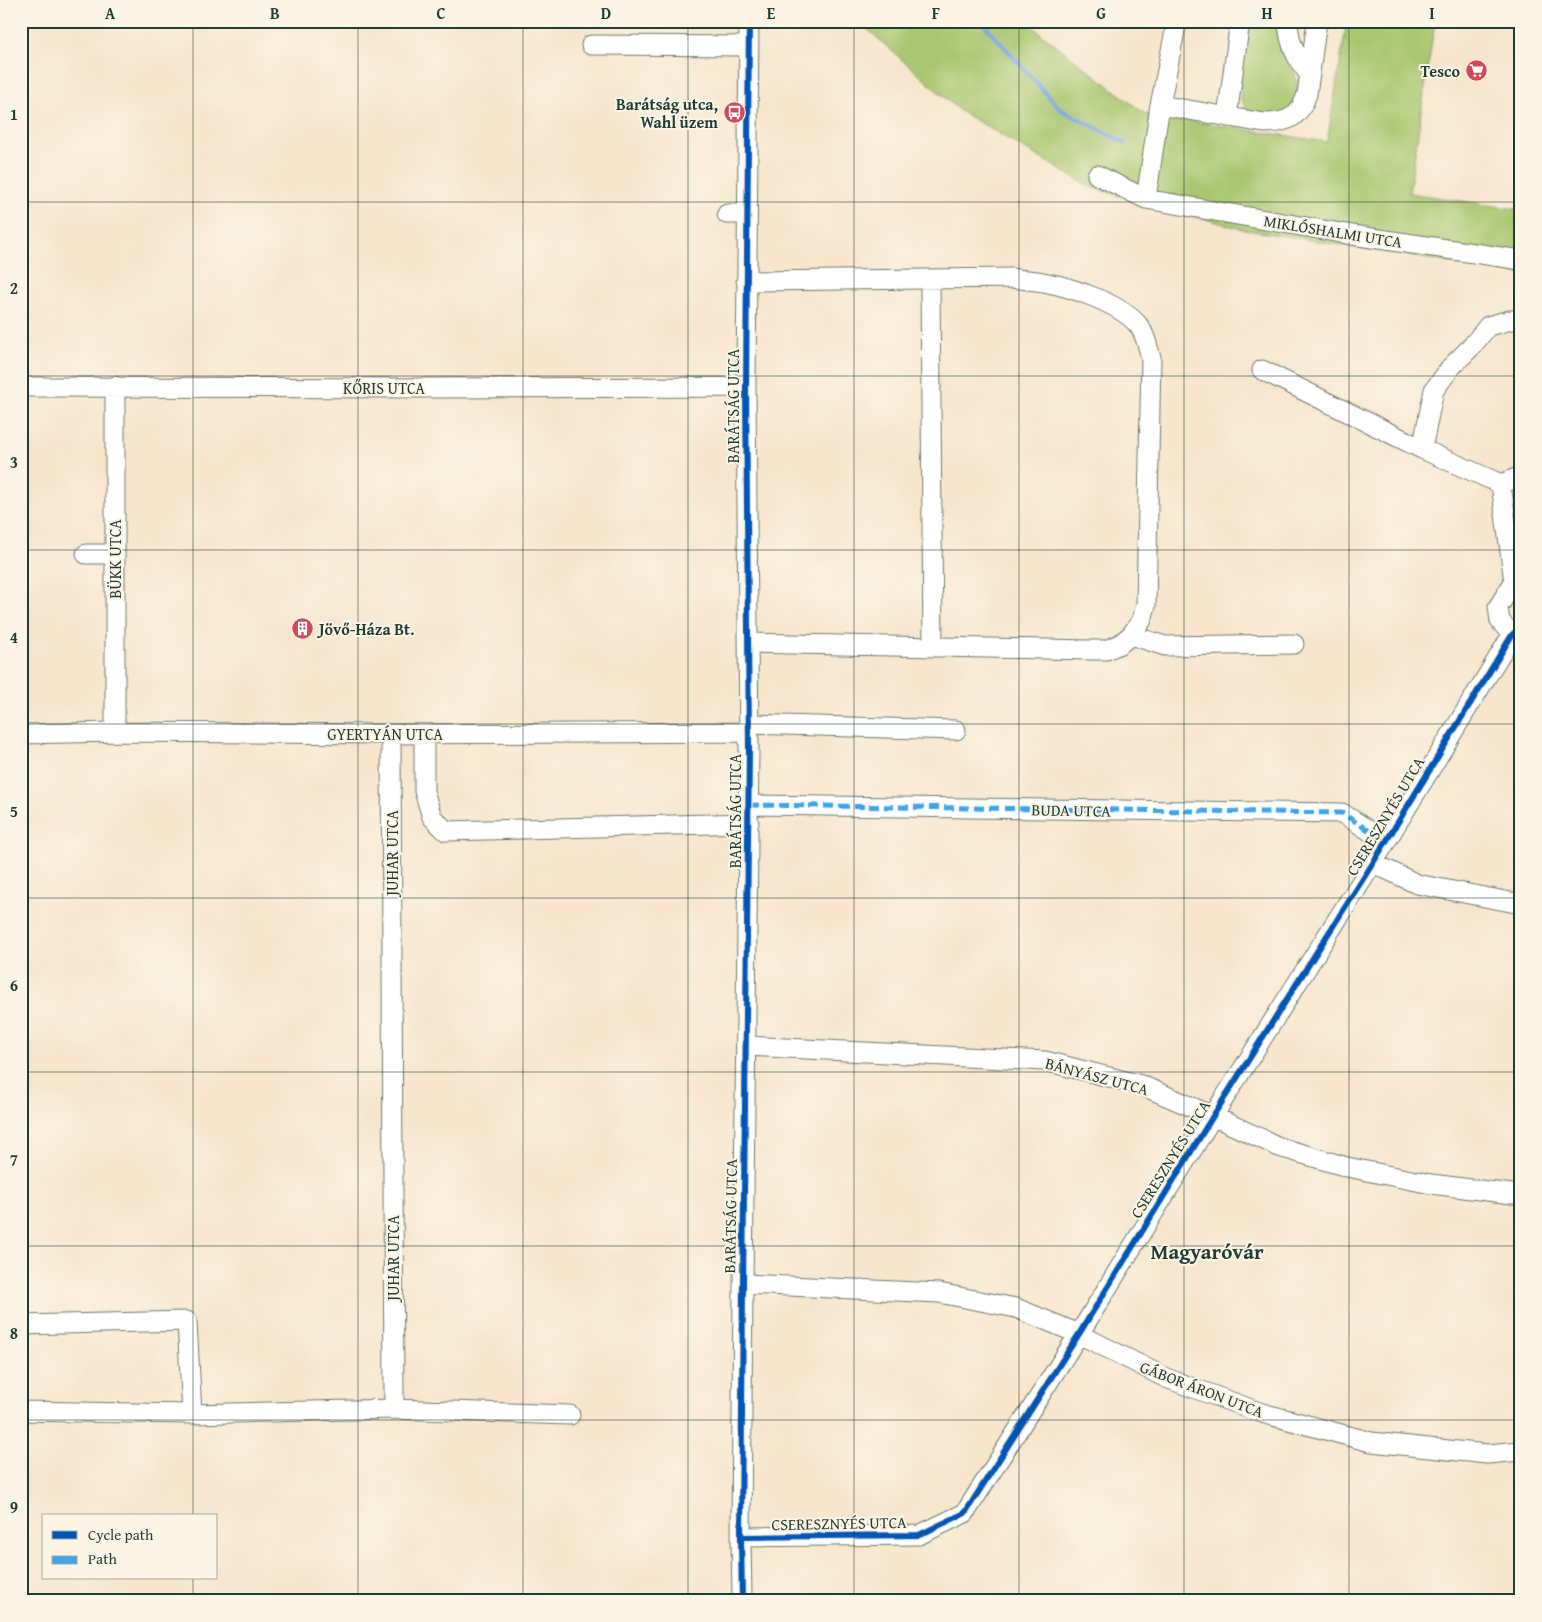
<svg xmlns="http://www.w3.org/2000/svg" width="1542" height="1622" font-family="'Gentium Book Plus',serif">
	<rect width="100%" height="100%" fill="#fcf5e5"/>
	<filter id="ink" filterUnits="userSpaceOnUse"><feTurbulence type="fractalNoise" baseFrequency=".02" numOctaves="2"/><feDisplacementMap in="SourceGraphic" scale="10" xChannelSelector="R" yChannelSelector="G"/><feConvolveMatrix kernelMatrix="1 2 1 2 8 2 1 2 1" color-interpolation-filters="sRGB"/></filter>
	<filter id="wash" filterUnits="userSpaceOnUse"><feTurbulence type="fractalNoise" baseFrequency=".0096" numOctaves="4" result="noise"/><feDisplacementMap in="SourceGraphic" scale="20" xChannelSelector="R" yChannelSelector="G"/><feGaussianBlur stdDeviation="1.12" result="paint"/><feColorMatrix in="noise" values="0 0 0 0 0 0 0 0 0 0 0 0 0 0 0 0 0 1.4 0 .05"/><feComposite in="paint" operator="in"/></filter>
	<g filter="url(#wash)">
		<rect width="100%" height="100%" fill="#f7e5cc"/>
		<!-- green -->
		<path fill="#a9c76f" stroke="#648252" d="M864 21H1025L1145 114 1327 142 1347 21H1435L1409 193 1521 210V274L1242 229 1092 188 960 111 864 26Z
			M1259 21H1273L1272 26 1279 28C1281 36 1281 44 1285 51 1292 68 1304 86 1294 104 1291 110 1284 114 1279 118L1248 111 1241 99 1240 89 1249 26H1256Z"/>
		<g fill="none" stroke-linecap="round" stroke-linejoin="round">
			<!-- stream -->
			<path stroke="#70a2db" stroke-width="4.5" d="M981 21 1060 109 1125 143"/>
		</g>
	</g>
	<g filter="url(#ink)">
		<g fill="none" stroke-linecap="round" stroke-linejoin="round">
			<defs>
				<path id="minor" d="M1288 21C1289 43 1296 59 1310 75
					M591 45 749 46
					M1160 105 1177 21
					M1227 117 1240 21
					M1097 175 1146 199 1352 235 1521 260
					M1146 199 1160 105 1264 123C1288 123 1300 117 1307 94L1317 21
					M727 214H747
					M930 279 933 647
					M746 281 1012 278C1022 280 1033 280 1043 282 1071 287 1122 304 1139 326 1146 335 1148 348 1151 358L1146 605 1142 620 1131 635 1120 644 1106 650H1089L749 643
					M1262 370 1422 449
					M21 387 423 388 746 387
					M1501 484 1521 476
					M86 554H114
					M1131 635 1165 646 1294 644
					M1512 635 1500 621 1498 607 1514 582 1501 484 1422 449 1434 390 1451 367 1472 346 1488 326 1510 320H1521
					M749 724 956 730
					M115 732V386
					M21 734 115 732 391 734 749 732
					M424 734V791L432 817 446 831 749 823
					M749 805 1342 813 1385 841
					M1373 863 1417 884 1521 904
					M747 1046 1045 1061 1141 1085 1213 1116 1279 1147 1347 1167 1431 1184 1512 1194H1521
					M743 1284 939 1293 1016 1308 1079 1334 1166 1378 1262 1413 1371 1442 1487 1454 1521 1451
					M21 1325 187 1321 192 1414
					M394 1409 570 1415
					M21 1411 192 1414 394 1409 391 734
					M741 1537 919 1535 965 1513 1079 1334 1213 1116 1373 863 1512 635 1521 627
					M742 1601 741 1537 743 1284 749 750 746 387 749 21"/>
			</defs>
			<!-- minor casing -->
			<use href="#minor" stroke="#6b7869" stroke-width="21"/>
			<!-- minor -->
			<use href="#minor" stroke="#fff" stroke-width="19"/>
			<!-- quiet -->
			<path stroke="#3da4eb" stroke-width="5" stroke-dasharray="10 5" stroke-linecap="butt" d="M749 805 1342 813 1385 841"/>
			<defs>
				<path id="cycleway" d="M741 1537 919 1535 965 1513 1079 1334 1213 1116 1373 863 1512 635 1521 627
					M742 1601 741 1537 743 1284 749 750 746 387 749 21"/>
			</defs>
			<!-- cycleway casing -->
			<use href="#cycleway" stroke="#fcf5e5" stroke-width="9"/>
			<!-- cycleway -->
			<use href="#cycleway" stroke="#0057b8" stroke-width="6"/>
		</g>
	</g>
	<!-- grid -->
	<path fill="none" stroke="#1f3d34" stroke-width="1" stroke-opacity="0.55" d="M193 21V1516M358 21V1601M523 21V1601M688 21V1601M854 21V1601M1019 21V1601M1184 21V1601M1349 21V1601M21 202H1521M21 376H1521M21 550H1521M21 724H1521M21 898H1521M21 1072H1521M21 1246H1521M21 1420H1521M193 1578V1601"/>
	<!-- icons -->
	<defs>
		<symbol id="supermarket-disc" viewBox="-11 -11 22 22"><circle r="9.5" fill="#d1495b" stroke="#fcf5e5"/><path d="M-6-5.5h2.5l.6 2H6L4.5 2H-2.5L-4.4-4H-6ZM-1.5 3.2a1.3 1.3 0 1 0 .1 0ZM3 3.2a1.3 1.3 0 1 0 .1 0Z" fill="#fff"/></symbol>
		<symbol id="bus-disc" viewBox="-11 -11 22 22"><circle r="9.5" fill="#d1495b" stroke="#fcf5e5"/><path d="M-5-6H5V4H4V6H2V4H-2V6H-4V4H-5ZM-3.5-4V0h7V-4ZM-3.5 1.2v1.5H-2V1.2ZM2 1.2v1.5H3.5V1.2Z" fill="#fff"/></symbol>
		<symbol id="building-disc" viewBox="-11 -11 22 22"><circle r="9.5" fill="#d1495b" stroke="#fcf5e5"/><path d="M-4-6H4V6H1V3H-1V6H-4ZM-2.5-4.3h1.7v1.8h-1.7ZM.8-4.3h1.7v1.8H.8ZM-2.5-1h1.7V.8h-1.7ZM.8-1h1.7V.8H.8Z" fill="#fff"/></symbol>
	</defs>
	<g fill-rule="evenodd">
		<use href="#supermarket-disc" x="1464" y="58" width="25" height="25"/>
		<use href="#bus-disc" x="722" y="100" width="25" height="25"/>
		<use href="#building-disc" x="290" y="616" width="25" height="25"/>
	</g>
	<g text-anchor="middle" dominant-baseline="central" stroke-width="4" stroke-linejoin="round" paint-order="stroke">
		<!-- poi labels -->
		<g font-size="16" font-weight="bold" fill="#1f3d34" stroke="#fcf5e5" text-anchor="end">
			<text x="1460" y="71">Tesco</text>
			<text x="718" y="104">Barátság utca,<tspan x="718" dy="18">Wahl üzem</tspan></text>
			<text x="319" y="629" text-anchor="start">Jövő-Háza Bt.</text>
		</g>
		<!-- street labels -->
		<g font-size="16" fill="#1f3d34" stroke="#fcf5e5">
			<text transform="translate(1333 231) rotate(9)">MIKLÓSHALMI UTCA</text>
			<text x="384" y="388">KŐRIS UTCA</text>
			<text transform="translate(733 406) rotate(-90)">BARÁTSÁG UTCA</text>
			<text transform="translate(115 559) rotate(-90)">BÜKK UTCA</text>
			<text x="385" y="734">GYERTYÁN UTCA</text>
			<text transform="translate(1071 810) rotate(1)">BUDA UTCA</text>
			<text transform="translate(735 811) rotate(-90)">BARÁTSÁG UTCA</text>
			<text transform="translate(1385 816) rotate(-59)">CSERESZNYÉS UTCA</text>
			<text transform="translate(392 853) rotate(-90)">JUHAR UTCA</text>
			<text transform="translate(1097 1076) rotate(15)">BÁNYÁSZ UTCA</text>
			<text transform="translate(1170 1159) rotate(-58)">CSERESZNYÉS UTCA</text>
			<text transform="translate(730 1216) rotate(-89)">BARÁTSÁG UTCA</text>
			<text transform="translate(393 1258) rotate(-90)">JUHAR UTCA</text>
			<text transform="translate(1202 1389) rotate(21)">GÁBOR ÁRON UTCA</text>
			<text transform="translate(839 1523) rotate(-1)">CSERESZNYÉS UTCA</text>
		</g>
		<!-- district labels -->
		<g font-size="21" font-weight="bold" fill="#1f3d34" stroke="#fcf5e5">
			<text x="1207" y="1251">Magyaróvár</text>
		</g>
	</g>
	<!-- margin -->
	<rect width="1542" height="1622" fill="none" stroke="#fcf5e5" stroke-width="55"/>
	<!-- legend -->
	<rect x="42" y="1514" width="175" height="65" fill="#fcf5e5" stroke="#a4ab9e"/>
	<rect x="52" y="1531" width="25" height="8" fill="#0057b8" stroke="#a4ab9e"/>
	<text x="88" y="1540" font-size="15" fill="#1f3d34">Cycle path</text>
	<rect x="52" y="1556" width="25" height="8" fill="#3da4eb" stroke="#a4ab9e"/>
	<text x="88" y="1564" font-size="15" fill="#1f3d34">Path</text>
	<rect x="28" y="28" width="1486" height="1566" fill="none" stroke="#1f3d34" stroke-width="2"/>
	<g font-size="16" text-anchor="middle" font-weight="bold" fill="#1f3d34">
		<text x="110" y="19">A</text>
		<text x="275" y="19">B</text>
		<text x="441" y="19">C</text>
		<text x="606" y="19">D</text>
		<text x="771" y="19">E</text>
		<text x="936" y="19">F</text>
		<text x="1101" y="19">G</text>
		<text x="1267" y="19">H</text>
		<text x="1432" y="19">I</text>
		<text x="14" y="120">1</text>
		<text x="14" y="294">2</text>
		<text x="14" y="468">3</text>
		<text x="14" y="643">4</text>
		<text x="14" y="817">5</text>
		<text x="14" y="991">6</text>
		<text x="14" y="1165">7</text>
		<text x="14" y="1339">8</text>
		<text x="14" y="1513">9</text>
	</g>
</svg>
